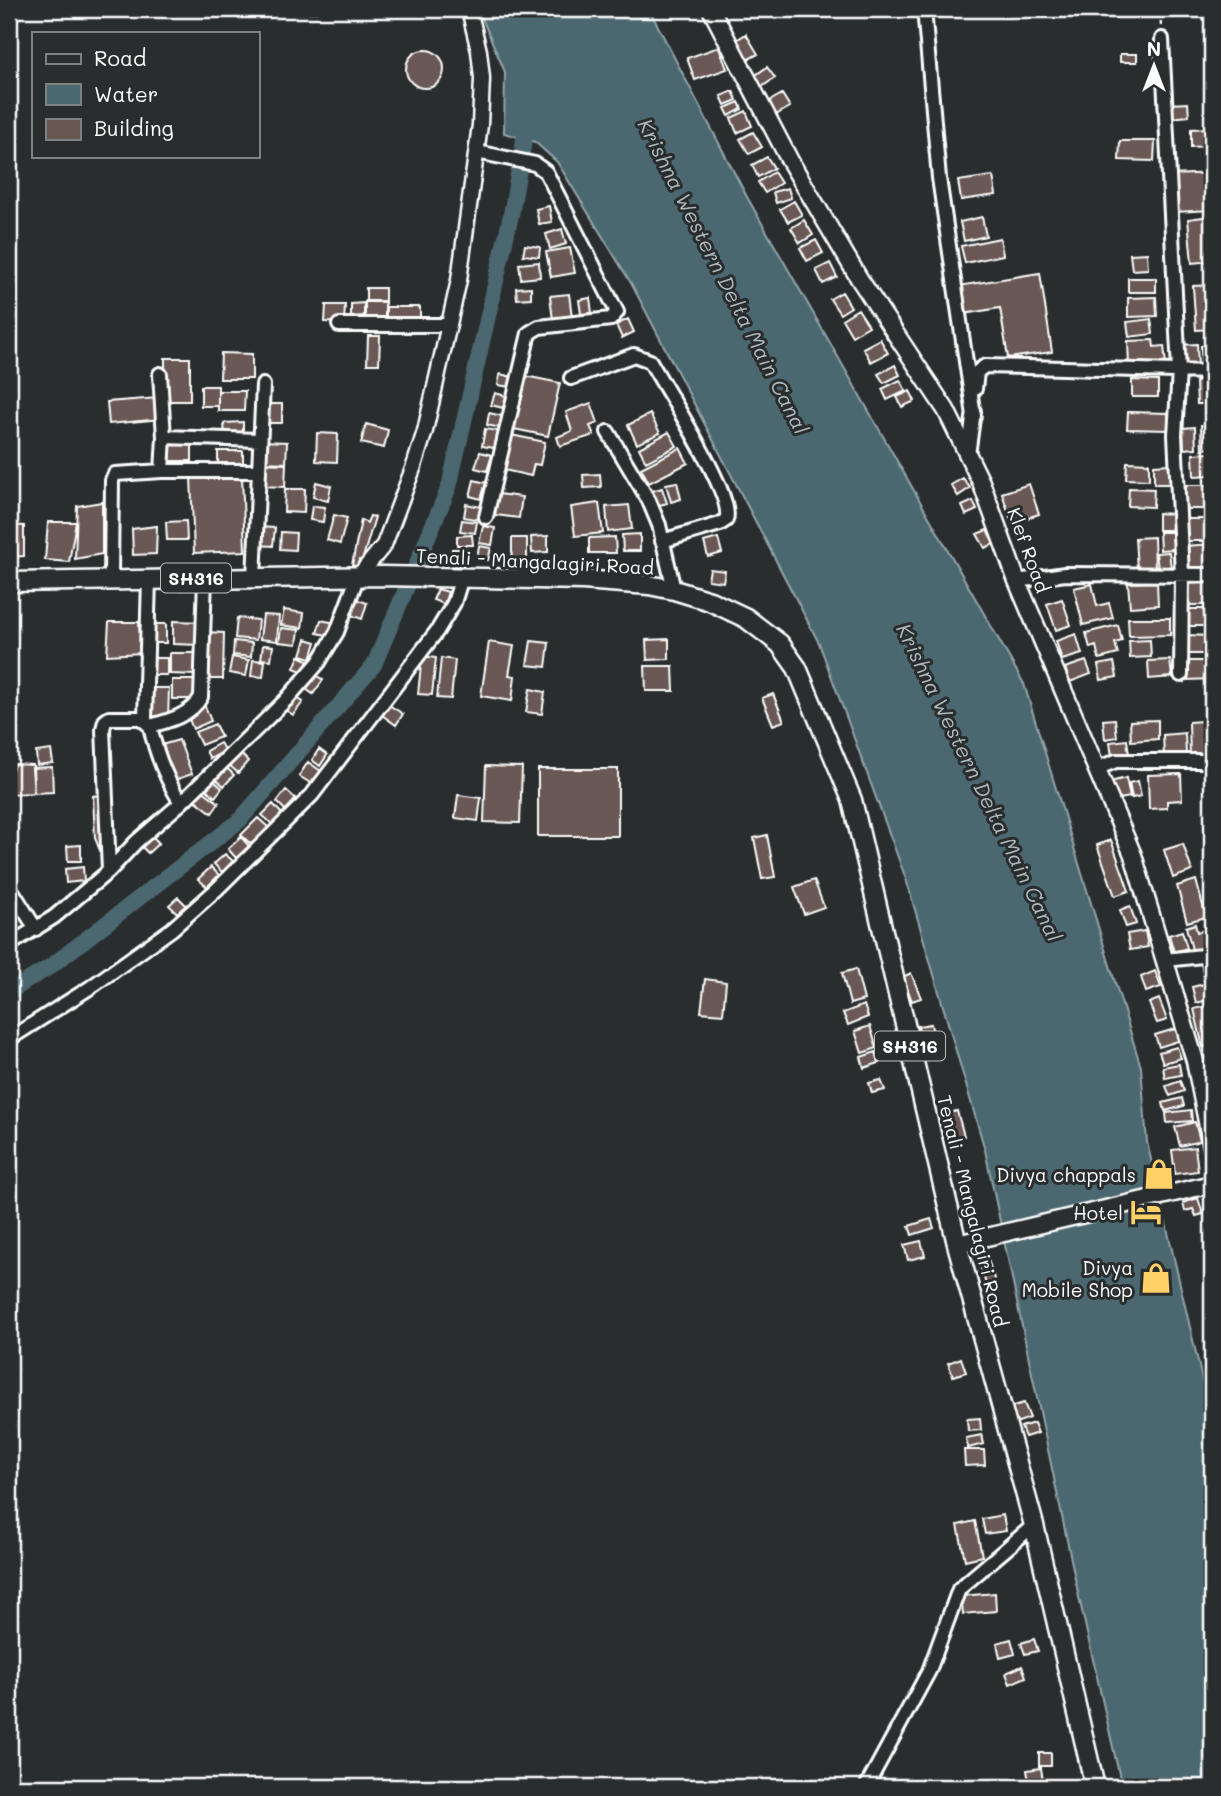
<svg xmlns="http://www.w3.org/2000/svg" width="1221" height="1796" font-family="Mali,sans-serif">
	<rect width="100%" height="100%" fill="#2a2d2e"/>
	<filter id="ink" filterUnits="userSpaceOnUse"><feTurbulence type="fractalNoise" baseFrequency=".0143" numOctaves="2"/><feDisplacementMap in="SourceGraphic" scale="14" xChannelSelector="R" yChannelSelector="G"/><feConvolveMatrix kernelMatrix="1 2 1 2 8 2 1 2 1" color-interpolation-filters="sRGB"/></filter>
	<g filter="url(#ink)">
		<!-- water -->
		<path fill="#4b686f" stroke="#93a4a9" stroke-width="2" d="M478 9H649L747 197 1024 684 1141 1067 1147 1142 1212 1422V1787H1122L1080 1602 985 1150 906 879 819 643 631 283 557 162 535 142 504 133 505 72Z"/>
		<g fill="none" stroke-linecap="round" stroke-linejoin="round">
			<!-- canal -->
			<path stroke="#4b686f" stroke-width="16" d="M9 992 51 966 239 821 374 665 449 487 511 215 528 118"/>
		</g>
		<!-- building -->
		<path fill="#695852" stroke="#fff" stroke-width="2" d="M261 9H317V12L261 13Z
			M746 34 758 54 747 60 735 41Z
			M719 47 727 69 695 80 687 58Z
			M406 69a19 19 0 1 1 38 0a19 19 0 1 1-38 0Z
			M1120 54H1137V62H1120Z
			M767 67 775 78 760 88 753 77Z
			M733 91 737 100 725 105 721 96Z
			M782 94 790 107 774 116 766 103Z
			M739 102 742 109 729 116 725 108Z
			M1188 103 1189 116 1170 118 1169 104Z
			M746 111 752 126 737 133 731 118Z
			M1210 128 1211 146 1191 147V129Z
			M753 132 762 147 749 154 740 139Z
			M1120 141H1155L1154 161 1119 160Z
			M767 157 774 168 758 177 752 165Z
			M774 172 781 183 765 193 758 182Z
			M1212 173V210L1175 212 1173 175Z
			M993 176 996 195 961 200 958 181Z
			M788 188 791 198 776 203 773 192Z
			M794 201 802 215 788 222 780 209Z
			M549 206 552 222 539 224 536 209Z
			M1211 216 1212 261 1192 263 1188 219Z
			M982 217 986 236 964 241 960 222Z
			M804 220 813 235 800 243 791 228Z
			M562 229 566 244 550 249 546 234Z
			M1000 238 1003 255 965 263 961 246Z
			M816 240 823 253 807 261 800 248Z
			M525 245 540 247 539 257 523 255Z
			M570 248 575 273 551 277 546 252Z
			M1147 253 1148 269 1132 270 1130 254Z
			M539 262 540 277 521 279 519 264Z
			M830 263 837 277 823 284 816 270Z
			M1040 273 1052 352 1008 358 1000 308 963 314 958 286Z
			M1128 278H1156V292H1128Z
			M1212 285V329L1196 330 1193 286Z
			M531 287V298L517 299 516 288Z
			M366 288H385V301H366Z
			M842 292 851 307 840 314 830 299Z
			M569 294 572 317 553 320 550 296Z
			M1156 297 1157 316 1128 317V298Z
			M590 298 592 313 581 314 579 300Z
			M365 302H385V319H365Z
			M364 303V316L351 317V304Z
			M326 305H345L344 323 325 322Z
			M386 307H420V321H386Z
			M858 309 869 326 852 336 842 319Z
			M628 319 634 332 622 338 616 325Z
			M1151 319 1153 334 1129 337 1127 322Z
			M368 336H380L379 364H367Z
			M880 339 888 353 871 362 863 348Z
			M1153 340 1154 347 1164 346 1166 365 1129 367 1128 341Z
			M1197 344 1198 367 1182 368 1181 345Z
			M1212 345V368L1202 369 1201 346Z
			M221 353 252 354V379H220Z
			M165 358H190V401H165Z
			M895 365 900 375 884 383 878 374Z
			M500 374 512 377 510 387 498 385Z
			M525 376 560 383 548 436 514 429Z
			M900 380 906 391 887 400 882 389Z
			M1132 380 1158 381V397H1132Z
			M1196 381H1212V404H1197Z
			M201 386H218V406H201Z
			M218 391H245L244 411H218Z
			M910 391 915 401 902 407 897 397Z
			M495 393 506 396 503 408 491 405Z
			M158 398 161 419 109 424 107 402Z
			M591 403 598 423 590 426 594 435 560 446 557 437 572 431 566 412Z
			M263 404H282V423H263Z
			M1128 412 1168 413V430L1127 429Z
			M489 413 502 416 500 428 487 425Z
			M650 414 660 433 637 444 628 425Z
			M243 422V436L225 437 224 423Z
			M366 424 388 430 384 448 361 443Z
			M1201 425H1212V448L1202 449Z
			M1195 427 1196 448 1184 449 1183 428Z
			M485 429 498 431 494 448 482 446Z
			M669 432 677 446 646 462 639 448Z
			M317 433 338 434 337 462 316 461Z
			M511 435 545 442 540 465 534 464 531 476 504 470Z
			M168 440H192V461H168Z
			M262 441 287 442 286 463 261 462Z
			M680 448 688 463 649 483 641 468Z
			M218 451H243V468H218Z
			M480 452 492 455 487 471 475 468Z
			M1212 453V475L1194 476 1193 454Z
			M1127 462 1149 463V480L1126 479Z
			M260 463 286 464 285 487 260 486Z
			M1170 464V484H1154V465Z
			M600 474 601 487 584 488 583 475Z
			M242 475 245 551 194 553 191 477Z
			M963 478 970 488 958 496 951 485Z
			M474 480 486 483 481 499 470 496Z
			M316 482 331 486 328 501 313 497Z
			M677 482 681 499 671 502 666 484Z
			M1029 484 1039 514 1012 523 1002 493Z
			M1186 485H1211V509H1185Z
			M662 488 667 503 656 506 652 491Z
			M1129 488 1154 489 1153 507 1128 506Z
			M285 489H305L304 513 284 512Z
			M498 494 522 497 519 518 495 515Z
			M973 501 977 510 966 515 962 506Z
			M102 502V554L75 559 77 506Z
			M599 503 603 533 575 536 571 507Z
			M466 504 481 507 479 520 464 517Z
			M629 505 632 529 608 532 606 507Z
			M312 506 325 507 323 522 310 520Z
			M1158 513 1173 514V530H1158Z
			M334 515 347 518 340 544 327 540Z
			M370 516 375 517 362 561 359 560 357 567 352 565 361 520 367 523Z
			M1187 519H1206V541H1187Z
			M462 520 477 522 475 533 460 531Z
			M186 521 187 540H167L166 522Z
			M48 522H76L69 562 45 560Z
			M9 525 24 526V556L9 557Z
			M157 526 156 554 133 555 132 529Z
			M483 526 495 528 492 545 479 543Z
			M258 527 275 528 273 546 257 545Z
			M987 530 994 544 985 548 977 534Z
			M281 532 296 533 295 550 280 549Z
			M1159 532H1173L1174 549 1160 550Z
			M640 534V551H623L622 535Z
			M472 535 473 545H457V536Z
			M548 536V552L532 553 531 537Z
			M615 537 616 553H589V538Z
			M1154 537 1155 569H1137L1135 538Z
			M512 538H527V560H512Z
			M718 538 722 553 708 557 704 542Z
			M1212 544V570L1187 571 1185 546Z
			M479 546 491 548 488 560 477 558Z
			M452 549H466V565H452Z
			M1169 552 1171 568 1158 569 1156 553Z
			M710 569 725 571 723 582 708 580Z
			M1157 582 1158 605 1130 607 1128 583Z
			M1212 583V605H1186V584Z
			M1092 584 1097 606 1109 603 1113 618 1083 625 1074 588Z
			M438 589 448 592 444 604 433 600Z
			M353 598 367 603 362 619 348 614Z
			M1062 599 1071 625 1056 630 1047 604Z
			M1186 609H1208V626H1186Z
			M284 610 304 613 302 628 281 625Z
			M263 615 279 616 277 641 260 639Z
			M237 618 258 620 256 640 235 638Z
			M1128 618H1170V635L1129 636Z
			M321 620 335 623 332 636 317 633Z
			M173 621 201 622 200 645 173 644Z
			M109 622H139L141 653 107 655Z
			M151 624H166V643H151Z
			M1118 625 1122 641 1115 643 1118 654 1099 659 1096 646 1090 648 1086 633Z
			M281 628 299 630 297 644 279 642Z
			M205 632 224 633 223 679H204Z
			M1076 634 1082 654 1062 660 1056 641Z
			M1185 635 1212 636V654H1184Z
			M306 639 316 642 311 658 301 655Z
			M669 639V659L647 660 646 640Z
			M1150 640 1151 657 1130 658 1129 641Z
			M234 641 252 643 251 657 233 655Z
			M531 641 549 643 546 667 527 665Z
			M489 642 514 646 509 675 515 676 512 701 481 696Z
			M263 645 273 646 271 660 261 659Z
			M170 653H197V675L170 674Z
			M299 656 308 660 304 672 294 668Z
			M422 656 436 658 432 695 418 694Z
			M232 657 249 660 246 676 229 673Z
			M152 658H167V675H152Z
			M441 658 455 660 451 699 437 698Z
			M253 660 265 661 263 677 251 676Z
			M1170 660 1172 677 1149 679 1148 661Z
			M1086 661 1091 674 1070 682 1065 668Z
			M1187 661H1212V679L1187 680Z
			M1114 662 1117 677 1101 680 1098 665Z
			M645 666H673L674 691H646Z
			M313 673 323 680 313 694 303 687Z
			M172 680H197V699H172Z
			M151 688H169L168 720 150 719Z
			M530 689 545 692 542 714 526 712Z
			M773 694 784 721 773 725 762 698Z
			M293 695 303 702 293 715 283 708Z
			M389 705 403 714 396 725 382 715Z
			M205 706 211 721 193 729 187 714Z
			M1115 719 1117 737 1105 739 1103 720Z
			M1158 720V739L1131 741 1130 721Z
			M1203 721 1204 758H1190L1189 722Z
			M215 724 221 737 201 745 195 732Z
			M1185 733 1186 754 1164 755 1163 735Z
			M179 740 192 774 172 781 158 746Z
			M1127 740 1129 754 1112 757 1110 742Z
			M220 743 225 751 210 759 206 751Z
			M319 749 327 755 320 766 312 760Z
			M51 750 53 763 37 765 36 752Z
			M239 752 248 761 238 773 228 764Z
			M308 762 321 771 312 784 299 776Z
			M14 764 33 765 34 793 11 794V774Z
			M225 766 234 775 224 786 215 778Z
			M486 766 522 767 520 823 484 822Z
			M52 767 53 792 34 793 32 768Z
			M538 769H618V836H538Z
			M1181 774 1182 800 1167 801V808L1149 809 1148 775Z
			M1126 778 1130 797 1114 800 1110 782Z
			M213 780 222 788 215 797 206 789Z
			M1138 781 1141 796 1132 798 1129 783Z
			M202 790 219 803 212 813 194 799Z
			M286 790 296 799 286 811 277 802Z
			M101 795 103 834 99 848 95 838 93 796Z
			M458 795 481 798 478 821 455 818Z
			M273 804 282 814 272 824 262 815Z
			M258 818 269 828 252 845 241 835Z
			M149 833 159 843 148 853 138 843Z
			M767 835 775 877 762 879 754 838Z
			M241 837 249 846 236 858 228 849Z
			M1111 840 1129 891 1115 896 1097 845Z
			M1183 844 1192 871 1173 878 1164 850Z
			M81 845V861H68L67 846Z
			M225 854 233 861 222 872 214 864Z
			M83 867 84 881 66 883 65 869Z
			M211 867 219 875 207 887 198 879Z
			M814 880 824 907 804 914 794 887Z
			M1196 880 1206 917 1187 922 1177 886Z
			M178 897 186 905 177 913 169 905Z
			M1130 906 1136 924 1126 927 1120 910Z
			M1195 924 1197 932 1206 930 1211 948 1193 953 1186 927Z
			M1145 931 1148 947 1130 950 1127 934Z
			M1182 931 1187 948 1174 952 1169 935Z
			M1212 960V978L1204 980 1201 962Z
			M856 969 864 1000 850 1004 842 973Z
			M1155 971 1161 987 1146 992 1141 977Z
			M911 973 921 998 912 1001 903 977Z
			M705 979 726 982 723 1014 701 1012Z
			M1204 984 1208 1000 1196 1003 1192 987Z
			M1159 999 1167 1020 1157 1023 1149 1003Z
			M864 1005 868 1017 848 1025 843 1013Z
			M1212 1005V1045L1203 1047 1194 1009Z
			M931 1024 934 1038 921 1040 918 1026Z
			M870 1026 877 1048 862 1053 855 1031Z
			M1178 1028 1181 1040 1159 1047 1155 1035Z
			M1177 1047 1181 1058 1163 1063 1159 1052Z
			M876 1052 879 1063 864 1068 861 1057Z
			M1179 1064 1181 1075 1165 1078 1163 1067Z
			M881 1080 885 1090 872 1093 869 1083Z
			M1180 1081 1184 1091 1170 1096 1166 1086Z
			M1182 1098 1184 1106 1165 1111 1163 1103Z
			M1191 1110 1192 1121 1167 1123 1166 1113Z
			M957 1111 964 1136 952 1139 945 1114Z
			M1195 1122 1200 1141 1180 1146 1175 1127Z
			M1195 1147 1198 1171 1175 1174 1172 1150Z
			M1198 1198 1203 1214 1196 1216 1193 1209 1185 1211 1183 1203Z
			M931 1219 934 1228 912 1235 909 1226Z
			M921 1241 925 1256 908 1260 904 1245Z
			M987 1256 998 1292 989 1294 978 1258Z
			M961 1358 966 1372 953 1376 948 1363Z
			M1024 1403 1030 1418 1016 1423 1011 1407Z
			M980 1418 981 1430 968 1431 967 1419Z
			M1034 1423 1038 1433 1025 1437 1021 1427Z
			M982 1435 984 1444 968 1448 966 1438Z
			M964 1450H984L985 1465 965 1466Z
			M1003 1515 1006 1531 985 1534 982 1519Z
			M975 1521 982 1556 965 1560 958 1525Z
			M995 1593 996 1611 963 1614 961 1596Z
			M1011 1639 1015 1654 1000 1658 997 1643Z
			M1034 1639 1038 1651 1025 1654 1021 1643Z
			M1022 1666 1026 1677 1010 1684 1006 1673Z
			M1039 1753H1051V1766H1039Z
			M1041 1768 1043 1781 1029 1782 1027 1770Z"/>
		<g fill="none" stroke-linecap="round" stroke-linejoin="round">
			<defs>
				<path id="minor" d="M924 9 939 178 974 416
					M1162 39 1179 371 1175 435 1182 574 1181 675
					M477 152 535 164 546 172 617 312 611 319 539 327 529 333 486 517
					M339 325H449
					M160 374 164 437 162 471
					M571 378 634 355 650 361C664 387 736 497 726 520L720 524 662 541
					M975 389 977 372 985 366 1212 372
					M608 432 649 501 659 525 674 590
					M164 437 260 440
					M968 455 974 411
					M254 578 263 385
					M111 580 112 480 115 474 162 471H259
					M1017 581 1065 574 1212 575
					M145 720 149 579
					M150 726C169 721 191 715 201 697L205 578
					M1096 769 1116 761H1212
					M109 871 103 729 105 721 109 718H141L150 726C156 754 166 779 181 803
					M9 886 36 929
					M9 945 54 917 109 871 136 842 181 803 286 700 319 662 337 632 357 578
					M1165 960 1212 955
					M9 1039 91 987 172 929 217 889 312 795 437 631 454 603 462 577
					M866 1787 929 1671 959 1589 1034 1525"/>
				<path id="tertiary" d="M357 578 384 545 414 466 425 431 459 280 480 125 482 78 479 51 469 9"/>
				<path id="secondary" d="M711 9 790 161 860 280 946 410 981 482 1017 581 1133 855 1195 1061 1212 1147
					M957 1244 1212 1184"/>
				<path id="primary" d="M9 582 383 576 583 580 649 585 674 590 710 601 746 618 780 644 797 668 852 800 957 1244 1034 1525 1095 1787"/>
			</defs>
			<!-- minor casing -->
			<use href="#minor" stroke="#fff" stroke-width="18"/>
			<!-- tertiary casing -->
			<use href="#tertiary" stroke="#fff" stroke-width="19"/>
			<!-- secondary casing -->
			<use href="#secondary" stroke="#fff" stroke-width="21"/>
			<!-- primary casing -->
			<use href="#primary" stroke="#fff" stroke-width="23"/>
			<!-- path -->
			<path stroke="#fff" stroke-width="2.5" stroke-dasharray="7 5" stroke-linecap="butt" d="M1160 9 1161 26"/>
			<!-- minor -->
			<use href="#minor" stroke="#2a2d2e" stroke-width="12"/>
			<!-- tertiary -->
			<use href="#tertiary" stroke="#2a2d2e" stroke-width="14"/>
			<!-- secondary -->
			<use href="#secondary" stroke="#2a2d2e" stroke-width="16"/>
			<!-- primary -->
			<use href="#primary" stroke="#2a2d2e" stroke-width="18"/>
		</g>
	</g>
	<!-- icons -->
	<defs>
		<symbol id="shop-bare" viewBox="-9 -9 18 18"><path d="M-5-2.5h2.3a2.7 3.5 0 0 1 5.4 0H5L5.5 6h-11ZM-1.5-2.5h3a1.5 2.3 0 0 0-3 0Z" fill="#ffd166" stroke="#2a2d2e" stroke-width="2.5" paint-order="stroke"/></symbol>
		<symbol id="hotel-bare" viewBox="-9 -9 18 18"><path d="M-6-4.5h1.5V1H6V5H4.5V3h-9V5H-6ZM-4 0a1.8 1.8 0 1 1 3.6 0ZM.5 0V-2.5h3Q6-2.5 6 0Z" fill="#ffd166" stroke="#2a2d2e" stroke-width="2.5" paint-order="stroke"/></symbol>
	</defs>
	<g fill-rule="evenodd">
		<use href="#shop-bare" x="1137" y="1152" width="44" height="44"/>
		<use href="#hotel-bare" x="1124" y="1190" width="44" height="44"/>
		<use href="#shop-bare" x="1134" y="1256" width="44" height="44"/>
	</g>
	<g text-anchor="middle" dominant-baseline="central" stroke-width="6" stroke-linejoin="round" paint-order="stroke">
		<!-- shield labels -->
		<g fill="#2a2d2e" stroke="#bfc0c0" stroke-width="2">
			<rect x="161" y="563.5" width="70" height="29" rx="5"/>
			<rect x="875" y="1031.5" width="70" height="29" rx="5"/>
		</g>
		<g font-size="18" font-weight="bold" fill="#fff">
			<text x="196" y="578">SH316</text>
			<text x="910" y="1046">SH316</text>
		</g>
		<!-- street labels -->
		<g font-size="19" fill="#fff" stroke="#2a2d2e">
			<text transform="translate(1029 550) rotate(70)">Klef Road</text>
			<text transform="translate(535 561) rotate(3)">Tenali - Mangalagiri Road</text>
			<text transform="translate(973 1211) rotate(76)">Tenali - Mangalagiri Road</text>
		</g>
		<!-- poi labels -->
		<g font-size="19" fill="#fff" stroke="#2a2d2e" text-anchor="end">
			<text x="1136" y="1174">Divya chappals</text>
			<text x="1123" y="1212">Hotel</text>
			<text x="1133" y="1267">Divya<tspan x="1133" dy="22">Mobile Shop</tspan></text>
		</g>
		<!-- water labels -->
		<g font-size="21" font-style="italic" fill="#aebbbe" stroke="#2a2d2e">
			<text transform="translate(724 276) rotate(63)">Krishna Western Delta Main Canal</text>
			<text transform="translate(980 782) rotate(64)">Krishna Western Delta Main Canal</text>
		</g>
	</g>
	<!-- margin -->
	<rect width="1221" height="1796" fill="none" stroke="#2a2d2e" stroke-width="35"/>
	<rect x="18" y="18" width="1186" height="1761" fill="none" stroke="#fff" stroke-width="2.5" filter="url(#ink)"/>
	<!-- legend -->
	<rect x="32" y="32" width="228" height="126" fill="#2a2d2e" stroke="#7f8182" stroke-width="2"/>
	<rect x="46" y="54" width="35" height="10" fill="#2a2d2e" stroke="#7f8182" stroke-width="2"/>
	<text x="94" y="66" font-size="21" fill="#ffffff">Road</text>
	<rect x="46" y="84" width="35" height="21" fill="#4b686f" stroke="#7f8182" stroke-width="2"/>
	<text x="94" y="102" font-size="21" fill="#ffffff">Water</text>
	<rect x="46" y="119" width="35" height="21" fill="#695852" stroke="#7f8182" stroke-width="2"/>
	<text x="94" y="136" font-size="21" fill="#ffffff">Building</text>
	<!-- north arrow -->
	<g transform="translate(1154 66)" stroke="#2a2d2e" stroke-width="5" paint-order="stroke">
	<path d="M0-5L12 26L0 18L-12 26Z" fill="#ffffff"/>
	<text y="-10" font-size="19" font-weight="bold" text-anchor="middle" fill="#ffffff">N</text>
	</g>
</svg>
